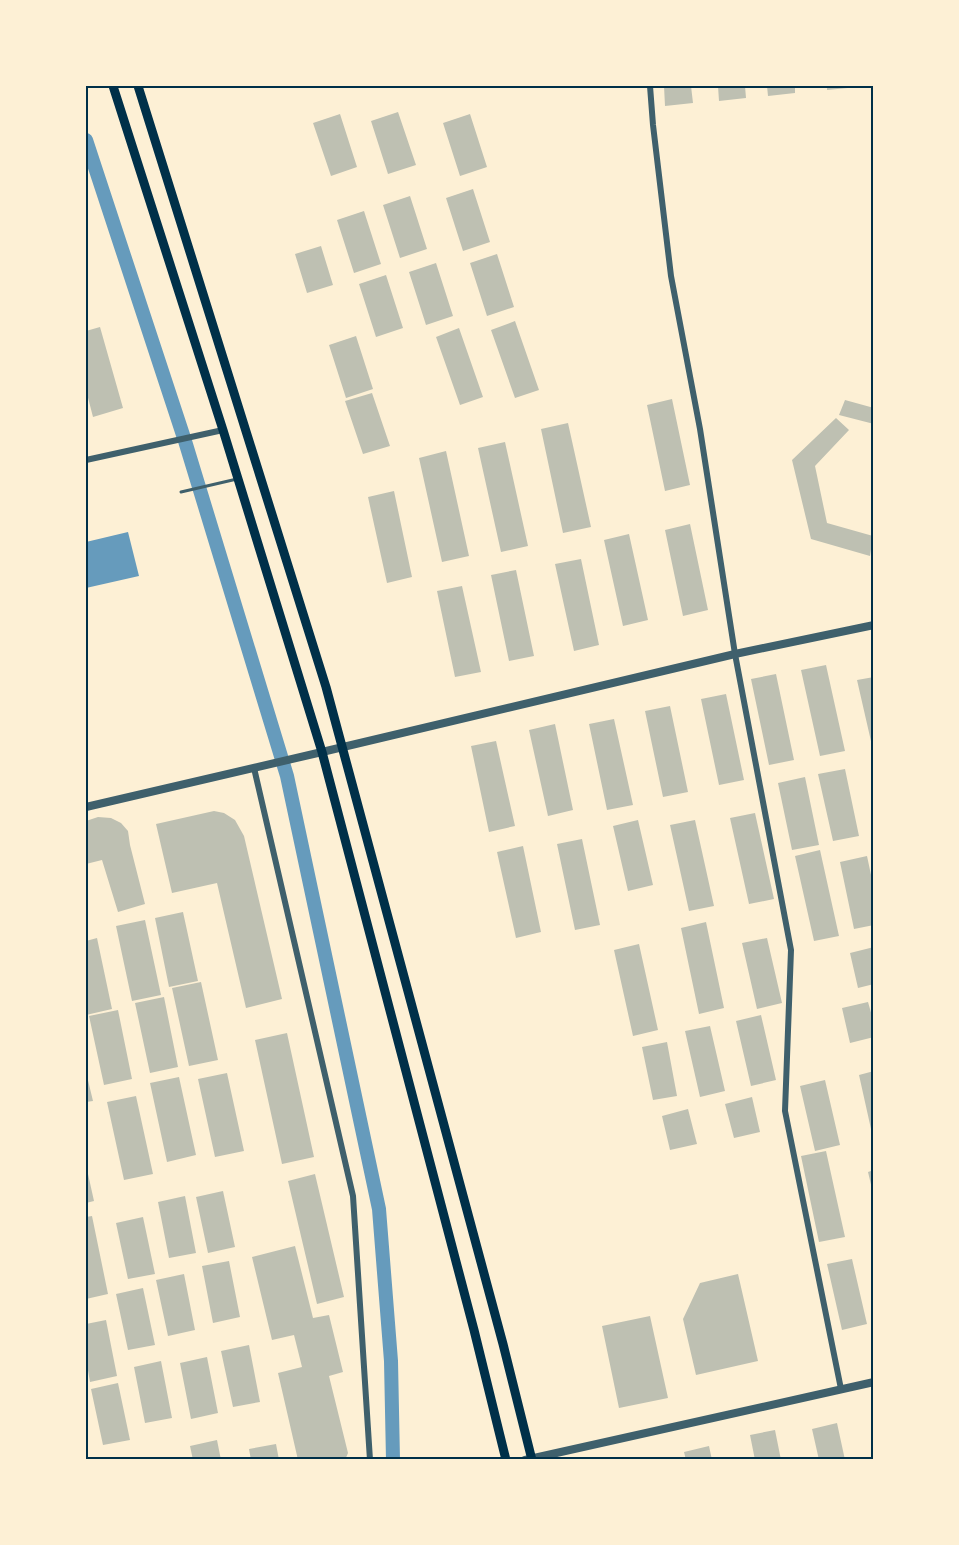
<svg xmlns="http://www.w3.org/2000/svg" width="959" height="1545" font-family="Figtree,sans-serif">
	<rect width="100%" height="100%" fill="#fdf0d5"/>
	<!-- water -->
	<path fill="#669bbc" d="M128 532 139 576 86 588V542Z"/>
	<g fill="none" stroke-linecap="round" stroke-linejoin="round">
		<!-- canal -->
		<path stroke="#669bbc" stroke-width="14" d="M86 140 185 441 287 776 379 1209 391 1361 393 1460"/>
	</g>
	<!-- building -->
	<path fill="#bec0b2" d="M664 86H691L693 103 665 106Z
		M718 86H745L746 98 719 101Z
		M767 86H795V93L768 96Z
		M827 86H858V87L827 90Z
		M398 112 416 165 388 174 371 121Z
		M340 114 357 167 331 176 313 123Z
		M470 114 487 167 460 176 443 123Z
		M473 189 490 242 463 251 446 198Z
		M410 196 427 249 400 258 383 205Z
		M364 211 381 264 354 273 337 220Z
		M321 246 333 285 307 293 295 254Z
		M497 254 514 307 487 316 470 263Z
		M436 263 453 316 426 325 409 272Z
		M386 275 403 328 376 337 359 284Z
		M515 321 539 390 515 398 491 330Z
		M100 327 123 408 93 417 86 390V331Z
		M459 328 483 397 460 405 436 337Z
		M356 336 373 389 346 398 329 345Z
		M372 393 390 446 363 454 345 401Z
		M672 399 690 485 665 491 647 405Z
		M845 400 874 408V424L839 415Z
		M836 418 849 430 815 466 827 523 873 536 870 556 811 539 792 460Z
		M568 423 591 527 563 533 541 429Z
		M505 442 528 546 501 552 478 448Z
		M446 451 469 556 442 562 419 458Z
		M394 491 412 577 387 583 368 497Z
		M690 524 708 610 683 616 665 530Z
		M629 534 648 620 623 626 604 540Z
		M581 559 599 645 574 651 555 564Z
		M516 570 534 656 509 661 491 575Z
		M462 586 481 672 455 677 437 591Z
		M826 665 845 751 820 756 801 670Z
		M776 674 794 760 769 765 751 679Z
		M874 677V750H873L857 680Z
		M726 694 744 780 719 785 701 699Z
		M670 706 688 792 663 797 645 711Z
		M614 719 633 805 607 810 589 724Z
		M555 724 573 810 548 816 529 730Z
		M496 741 515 826 489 832 471 746Z
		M845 769 859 836 833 841 818 774Z
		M805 777 819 845 792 850 778 783Z
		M214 811 224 813 235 820 244 836 282 999 246 1008 217 883 172 893 156 824Z
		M755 813 774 899 749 904 730 818Z
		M98 817 111 818 121 823 128 831 130 845 145 904 118 912 102 860 86 864V821Z
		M638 820 653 885 628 891 613 826Z
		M695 820 714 906 689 911 670 825Z
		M582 839 600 925 575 930 557 844Z
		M523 846 541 932 516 938 497 852Z
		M820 850 839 936 814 941 795 856Z
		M867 856 874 889V925L854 929 840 862Z
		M183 912 198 981 169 987 155 918Z
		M145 920 161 995 132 1001 116 926Z
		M706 922 724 1008 699 1014 681 928Z
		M97 938 112 1009 86 1015V941Z
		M767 938 782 1003 757 1009 742 943Z
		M639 944 658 1030 633 1036 614 950Z
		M874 947V984L858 988 850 953Z
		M201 982 218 1060 189 1066 172 988Z
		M164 997 178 1067 150 1073 135 1003Z
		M868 1002 874 1023V1037L850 1043 842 1008Z
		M118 1010 132 1079 104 1085 89 1016Z
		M761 1015 776 1080 751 1086 736 1021Z
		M710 1026 725 1091 700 1097 685 1031Z
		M287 1033 314 1157 282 1164 255 1040Z
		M667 1042 677 1096 653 1100 642 1047Z
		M874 1071V1138H873L859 1075Z
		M86 1072 93 1101 86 1102Z
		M227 1073 244 1151 215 1157 198 1079Z
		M179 1077 196 1155 167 1162 150 1083Z
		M825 1080 840 1145 815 1151 800 1086Z
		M136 1096 153 1174 124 1180 107 1102Z
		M752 1097 760 1132 734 1138 725 1104Z
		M688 1109 697 1144 670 1150 662 1116Z
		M826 1151 845 1237 819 1242 801 1156Z
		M86 1165 94 1201 86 1203Z
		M874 1170V1192L873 1193 868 1172Z
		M315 1174 344 1297 317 1304 288 1181Z
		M223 1191 235 1247 208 1253 196 1197Z
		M185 1196 196 1253 169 1258 158 1202Z
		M92 1216 108 1294 86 1299V1217Z
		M143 1217 155 1274 128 1279 116 1223Z
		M295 1246 313 1318 329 1315 343 1372 329 1376 348 1453 345 1460H298L278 1373 302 1367 294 1335 272 1340 252 1257Z
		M852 1259 867 1324 842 1330 827 1264Z
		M229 1261 240 1317 213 1323 202 1266Z
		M184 1274 195 1330 168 1336 156 1280Z
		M738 1274 758 1361 696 1375 683 1319 700 1283Z
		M143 1288 155 1345 128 1350 116 1294Z
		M650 1316 668 1398 619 1408 602 1326Z
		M106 1320 117 1376 90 1382 86 1359V1324Z
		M249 1345 260 1402 233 1407 221 1351Z
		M207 1357 218 1413 191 1419 180 1363Z
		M161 1361 172 1418 145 1423 134 1367Z
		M118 1383 130 1440 103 1445 91 1389Z
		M837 1423 845 1460H819L812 1429Z
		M775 1430 781 1460H755L750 1435Z
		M217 1440 221 1460H193L190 1446Z
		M276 1444 279 1460H251L249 1449Z
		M709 1446 712 1460H686L684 1452Z"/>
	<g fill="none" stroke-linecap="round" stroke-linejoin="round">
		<!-- service -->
		<path stroke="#3f606c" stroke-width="3" d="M181 492 237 479"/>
		<!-- minor -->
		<path stroke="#3f606c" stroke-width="6" d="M650 86 653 125 671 276 700 429 735 654 791 950 785 1111 841 1389
			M86 460 223 430
			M254 768 353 1196 370 1460"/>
		<!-- tertiary -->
		<path stroke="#3f606c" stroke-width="8" d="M86 807 322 752 735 654 874 625
			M525 1460 874 1382"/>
		<!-- secondary -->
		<path stroke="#003049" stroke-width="9" d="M113 86 223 430 322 752 474 1330 506 1460
			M138 86 326 687 503 1344 532 1460"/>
	</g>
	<!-- border -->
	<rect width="959" height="1545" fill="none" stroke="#fdf0d5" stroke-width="174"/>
	<rect x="87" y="87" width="785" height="1371" fill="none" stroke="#003049" stroke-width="2"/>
</svg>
